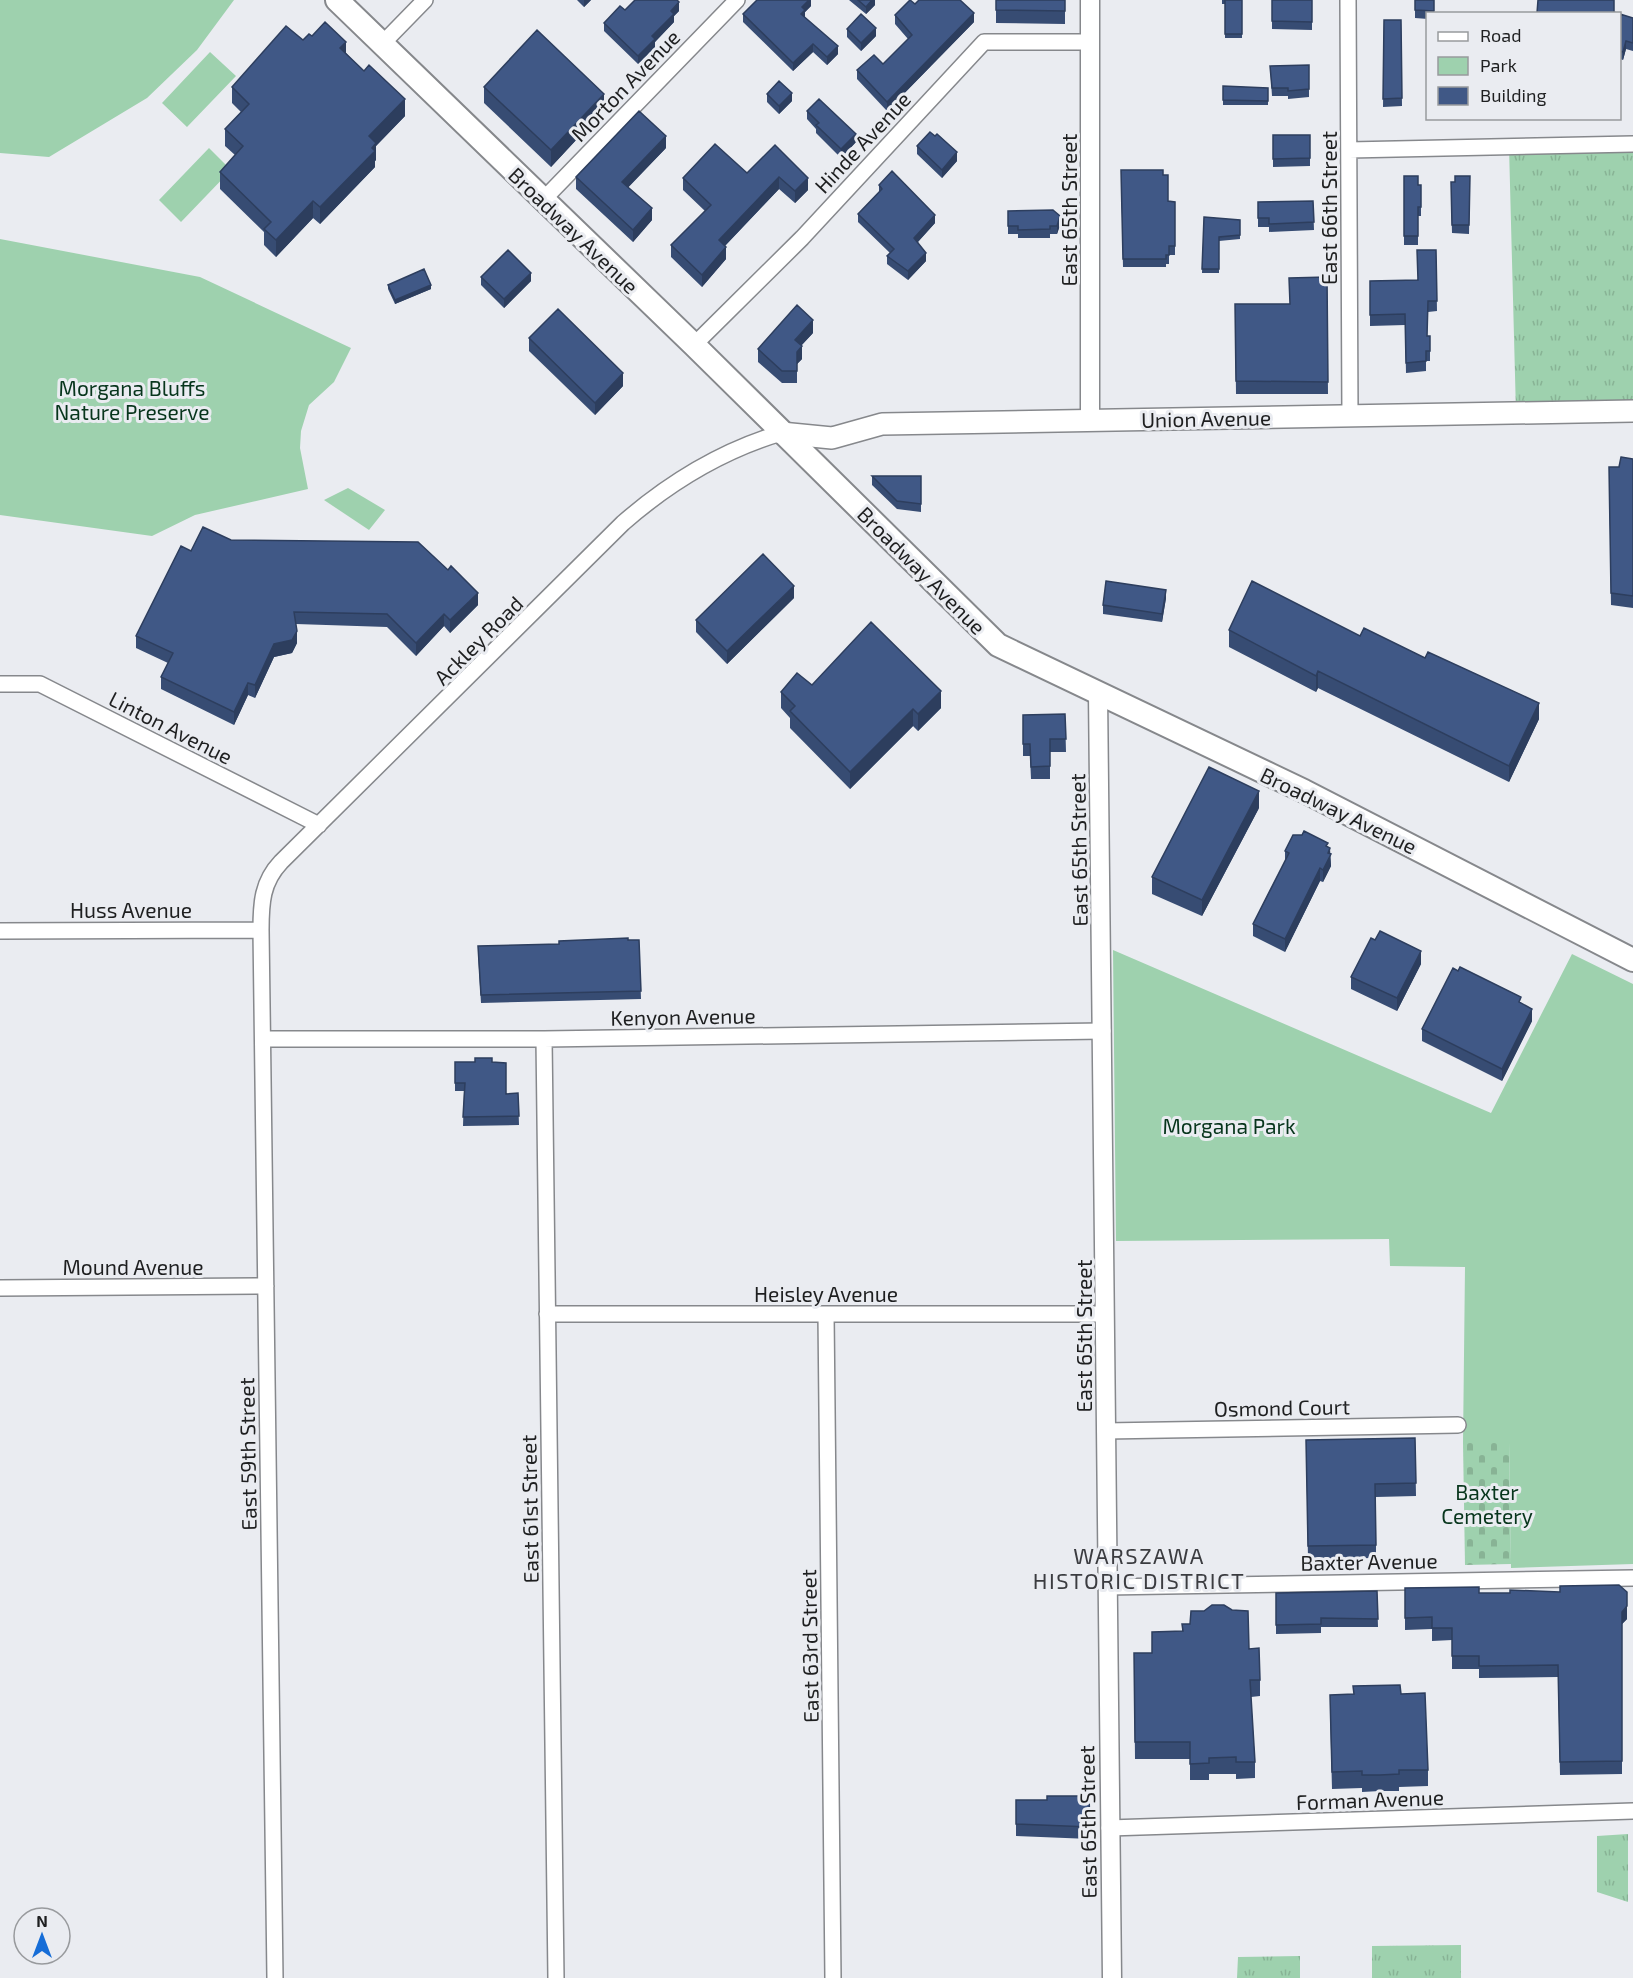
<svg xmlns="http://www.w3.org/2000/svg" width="1633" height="1978" font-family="'Exo 2',sans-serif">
	<defs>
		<pattern id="grass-tufts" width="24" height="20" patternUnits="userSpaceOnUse" patternTransform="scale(1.5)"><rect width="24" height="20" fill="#9ed1ae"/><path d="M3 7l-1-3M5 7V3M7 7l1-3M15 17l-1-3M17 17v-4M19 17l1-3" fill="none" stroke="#88b395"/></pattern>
		<pattern id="cemetery-stones" width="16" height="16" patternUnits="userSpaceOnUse" patternTransform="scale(1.5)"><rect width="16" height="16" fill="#9ed1ae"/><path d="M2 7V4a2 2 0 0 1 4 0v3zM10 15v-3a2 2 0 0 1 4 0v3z" fill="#88b395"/></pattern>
	</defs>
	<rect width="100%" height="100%" fill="#eaecf1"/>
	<!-- grass -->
	<path fill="url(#grass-tufts)" d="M1633 146V411L1516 413 1509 147Z
		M1628 1834V1902L1597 1892V1836Z
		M1461 1945V1978H1372V1946Z
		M1300 1956V1978H1237L1238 1957Z"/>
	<!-- cemetery -->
	<path fill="url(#cemetery-stones)" d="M1463 1443H1509L1511 1564 1465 1565Z"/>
	<!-- park -->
	<path fill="#9ed1ae" d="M0 0H234L197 50 147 98 49 157 0 153Z
		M210 52 236 76 187 127 162 103Z
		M209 148 231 170 181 222 159 200Z
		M0 239 200 277 351 348 334 382 309 405 301 431 300 448 308 489 195 515 152 536 0 515Z
		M348 488 385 510 369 530 324 500Z
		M1113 950 1491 1113 1572 954 1633 984V1564L1511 1568 1509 1443H1463L1465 1267 1390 1266 1389 1239 1116 1241Z"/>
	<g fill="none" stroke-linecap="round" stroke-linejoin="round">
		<defs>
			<path id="minor" d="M1348 0 1350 415
				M383 43 425 0
				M1349 150 1633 144
				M543 200 737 0
				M694 345 802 238 984 42H1090
				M0 684H40L319 825
				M0 931 261 930
				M263 1039H544L1103 1031
				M544 1039 556 1978
				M0 1288 266 1286
				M547 1314H1105
				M826 1314 833 1978
				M1105 1431 1458 1425
				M1106 1587 1633 1578
				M1109 1828 1633 1811
				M275 1978 261 930C261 903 262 882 281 862L623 523C670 482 721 451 781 433"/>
			<path id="tertiary" d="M1090 0V420
				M1098 693 1112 1978"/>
			<path id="secondary" d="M781 433 832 438 882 424 1633 411"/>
			<path id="primary" d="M337 0 694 345 998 645 1304 791 1633 960"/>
		</defs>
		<!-- minor casing -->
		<use href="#minor" stroke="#86888c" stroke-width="18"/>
		<!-- tertiary casing -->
		<use href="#tertiary" stroke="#86888c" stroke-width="21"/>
		<!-- secondary casing -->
		<use href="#secondary" stroke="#86888c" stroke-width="24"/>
		<!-- primary casing -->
		<use href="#primary" stroke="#86888c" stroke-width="26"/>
		<!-- minor -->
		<use href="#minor" stroke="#fff" stroke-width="15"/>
		<!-- tertiary -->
		<use href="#tertiary" stroke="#fff" stroke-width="18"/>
		<!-- secondary -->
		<use href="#secondary" stroke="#fff" stroke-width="21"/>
		<!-- primary -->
		<use href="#primary" stroke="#fff" stroke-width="22"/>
	</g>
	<!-- wall -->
	<path fill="#374c73" d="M577 0H591L584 7Z
		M757 0H811V6L805 12V18L838 54 827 65 813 52 793 71 743 22V14Z
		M849 0H875V5L866 14Z
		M996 0H1065V24L996 23Z
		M1222 0H1242V38H1225V4H1222Z
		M1272 0H1312V30L1272 29Z
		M1415 0 1434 11V14H1428V19L1415 18Z
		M915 4 974 22 887 111 857 79V70L883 64 908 39 895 24V15Z
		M625 10 679 11 674 16V22L655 42V47L638 64 604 31V23Z
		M1620 14 1633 18V51L1626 49 1623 60 1620 59Z
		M1384 20H1401L1402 106 1383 107Z
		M847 29 876 36 861 51 847 37Z
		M312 36 346 53 405 116 376 146V160L375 161V167L320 224 313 218 276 257 264 245V232L220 189V172L235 155 225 146V129L241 112 232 103V87L303 40Z
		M1309 65V97L1288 99V96H1272L1270 66Z
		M1223 86 1268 88V105H1223Z
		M484 87 604 110 551 167 484 103Z
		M767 94 792 101 779 114 767 102Z
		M807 111 856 142 841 158 816 133V129L807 119Z
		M1550 118H1579L1550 120Z
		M1273 135H1310V166L1273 167Z
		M775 145 808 190 795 203 779 189 725 246 726 259 702 287 671 257V245L705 211 683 190V178L747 173Z
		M917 146 957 161 942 178 917 154Z
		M666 148 628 187 652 220 633 242 576 189V177Z
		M1121 170 1163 175 1168 201 1175 202V255H1169V264H1166V267H1123Z
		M1404 176 1418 185H1421V216H1418V245H1404Z
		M1470 176 1469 234 1452 233 1451 191Z
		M879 185 935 223 918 242 926 261 908 280 887 264V256L890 253 858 222V214L879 192Z
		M1313 201 1314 230 1269 232V227H1258V202Z
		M1008 211 1060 225 1057 234H1050V238H1018V234H1008Z
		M1204 217 1240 220V239L1219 241V273H1202Z
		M1436 250 1437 311 1428 312 1427 336H1430V361H1426V371L1406 373 1405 325 1370 326V281L1417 280Z
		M481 277 531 281 504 308 481 285Z
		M1327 277 1328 394H1236L1235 304H1290Z
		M388 285 431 289 395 304 388 289Z
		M813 333 801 346 802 359 797 364V383H782L758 362V349Z
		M529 338 623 386 595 415 529 351Z
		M1633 459V608L1611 605 1609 467H1619Z
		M872 476H921V512L897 509 872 485Z
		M231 540 478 605 450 633 444 626 416 656 387 627 296 624 297 643 292 653 274 657 255 698 248 695 234 725 161 689V677L168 663 136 648V636L191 551Z
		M794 598 727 664 696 632V620Z
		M1166 598 1162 622 1103 614V605Z
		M1229 630 1360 636 1539 719 1509 782 1318 688 1316 692 1229 647Z
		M812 685 941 708 918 731 913 726 850 789 790 728V718L781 708V692Z
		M1065 714 1066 752H1050V779H1031L1030 756H1023V715Z
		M1259 808 1202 916 1152 894V877Z
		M1328 847 1330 854 1331 866 1323 882 1320 881 1285 952 1253 936V924L1285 861V851Z
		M628 940H639L641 999 481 1003 478 954 559 944Z
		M1421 964 1397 1011 1351 989V977Z
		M1521 1003 1532 1021 1502 1081 1422 1041V1029Z
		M455 1062H492L506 1094 518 1093 519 1125 463 1126 464 1091H455Z
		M1415 1438 1416 1496 1376 1497V1558L1308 1559 1306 1440Z
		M1405 1588 1479 1593 1627 1619 1622 1624V1774L1560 1775 1558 1677 1479 1678V1669H1452V1640L1432 1641V1629L1405 1630Z
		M1377 1591 1378 1627H1321V1633L1276 1634V1593Z
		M1182 1624 1249 1649 1260 1680V1696L1251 1697 1255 1762V1778L1236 1779V1774H1209V1780H1190V1759H1135L1134 1653H1152L1182 1631Z
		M1401 1694 1428 1770V1786L1399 1787V1791H1380L1362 1792V1788L1332 1789 1330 1712Z
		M1089 1796 1090 1839 1016 1836V1800H1047Z"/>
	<!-- shaded-wall -->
	<path fill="#2d3e5e" d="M584 0H591L584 7Z
		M808 0H811V6L805 12V18L801 14 802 7Z
		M872 0H875V5L866 14V7Z
		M679 2V11L674 16V22L655 42V47L638 64V56L671 11Z
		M974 13V22L887 111V102Z
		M876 28V36L861 51V43Z
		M1626 41V49L1623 60V52Z
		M346 42V58L340 48Z
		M813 44V52L793 71V63Z
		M838 46V54L827 65V57Z
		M792 93V101L779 114V106Z
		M604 94V110L551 167V150Z
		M405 99V116L376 146V160L375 161V167L320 224V207L369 136Z
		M856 134V142L841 158V149Z
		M666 136V148L622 194V182Z
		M957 152V161L942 178V170Z
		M779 177V189L719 252V240Z
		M808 178V190L795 203V191Z
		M313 201V218L276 257V240Z
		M652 208V220L633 242V230Z
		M935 215V223L914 246V238Z
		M1060 216V225L1057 234V226Z
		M726 247V259L702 287V275Z
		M926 253V261L908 280V271Z
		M531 273V281L504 308V299Z
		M431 285V289L395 304V300Z
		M813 320V333L795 352V340Z
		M802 346V359L797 364V352Z
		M623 373V386L595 415V403Z
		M794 586V598L727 664V651Z
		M1166 590V598L1162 622V614Z
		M478 593V605L450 633V620Z
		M444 614V626L416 656V643Z
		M297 631V643L292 653 274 657 255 698V685L274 644Z
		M1318 671V688L1316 692V676Z
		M248 683V695L234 725V712Z
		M941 691V708L918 731V714Z
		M1539 703V719L1509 782V766Z
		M913 709V726L850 789V772Z
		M1259 791V808L1202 916V900Z
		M1330 848 1331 866 1323 882V870Z
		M1320 868V881L1285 952V939Z
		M1421 951V964L1397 1011V998Z
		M1532 1009V1021L1502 1081V1069Z
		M1627 1606V1619L1622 1624V1774V1612Z"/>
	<!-- building -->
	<path fill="#405886" stroke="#2d3e5e" stroke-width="1.5" d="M635 0H677L679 2 671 11 674 14 652 36 655 39 638 56 604 23 620 6 625 10Z
		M757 0H809L802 7 805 10 801 14 838 46 827 57 813 44 793 63 743 14Z
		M858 0H872L866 7Z
		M910 0 915 4 919 0H960L974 13 887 102 857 70 874 55 883 64 912 35 895 15Z
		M996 0H1065V11L996 10Z
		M1225 0H1242V34H1225Z
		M1272 0H1312V22L1272 21Z
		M1415 0H1434V11L1415 10Z
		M1538 0H1614V12L1618 14 1537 13Z
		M861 14 876 28 861 43 847 29Z
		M1620 14 1633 18V43L1626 41 1623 52 1620 51Z
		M1384 20H1401L1402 98 1383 99Z
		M325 22 346 42 340 48 364 71 369 65 405 99 369 136 376 143 372 148 375 151 320 207 313 201 276 240 264 229 271 222 220 172 243 146 225 129 249 104 232 87 286 26 303 40 309 34 312 36Z
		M537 30 604 94 551 150 484 87Z
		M1309 65V89L1288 91V88H1272L1270 66Z
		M779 81 792 93 779 106 767 94Z
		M1223 86 1268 88V101L1223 100Z
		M819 99 856 134 841 149 816 125 819 123 807 111Z
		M639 111 666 136 622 182 652 208 633 230 576 177Z
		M930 132 935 136 937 134 957 152 942 170 917 146Z
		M1273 135H1310V158L1273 159Z
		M715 144 747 173 775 145 808 178 795 191 779 177 719 240 726 247 702 275 671 245 711 205 683 178Z
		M1121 170H1163V175H1168V201L1175 202V246H1169V255H1166V259H1123Z
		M892 171 935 215 914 238 926 253 908 271 887 256 894 249 858 214 882 189 879 185Z
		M1404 176H1418V185H1421V207H1418V236H1404Z
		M1455 176H1470L1469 225H1452L1451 182H1455Z
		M1313 201 1314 222 1269 224V218H1258V202Z
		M1053 210 1060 216 1057 226H1050V229L1018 230V226H1008V211Z
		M1204 217 1240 220V235L1219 237V269H1202Z
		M508 250 531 273 504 299 481 277Z
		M1417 250H1436L1437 301H1428L1427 336H1430V351H1426V361L1406 363 1405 314 1370 315V281L1418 280Z
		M424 269 431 285 395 300 388 285Z
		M1327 277 1328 382 1236 381 1235 304H1290L1289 278Z
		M797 305 813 320 795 340 802 346 797 352V371H782L758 349Z
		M558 309 623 373 595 403 529 338Z
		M1621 457 1633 459V596L1611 593 1609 467H1619Z
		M872 476H921V504L897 501Z
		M203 527 231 540 418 542 448 570 451 566 478 593 450 620 444 614 416 643 387 614 294 612 297 631 292 640 274 644 255 685 248 683 234 712 161 677 173 653 136 636 181 546 191 551Z
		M763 554 794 586 727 651 696 620Z
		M1106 581 1166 590 1162 614 1103 605Z
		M1252 581 1360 636 1364 628 1425 658 1428 652 1539 703 1509 766 1318 671 1316 676 1229 630Z
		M871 622 941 691 918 714 913 709 850 772 790 711 795 706 781 692 797 673 812 685Z
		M1065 714 1066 739H1050V766L1031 767 1030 744H1023V715Z
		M1209 767 1259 791 1202 900 1152 877Z
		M1304 831 1328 843 1326 846 1330 848 1328 853 1331 854 1323 870 1320 868 1285 939 1253 924 1289 853 1285 851 1293 835H1302Z
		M1380 931 1421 951 1397 998 1351 977 1371 938 1375 940Z
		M628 938V940H639L641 991 481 995 478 946 559 944V941Z
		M1460 967 1521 997 1519 1002 1532 1009 1502 1069 1422 1029 1453 968 1458 971Z
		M475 1058H492V1062L506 1063V1094L518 1093 519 1116 463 1117 465 1083H455V1062H475Z
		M1415 1438 1416 1483 1375 1484 1376 1545 1308 1546 1306 1440Z
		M1619 1585 1627 1592V1606L1622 1612V1761L1560 1762 1558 1665 1479 1666V1656H1452V1628H1432V1617L1405 1618V1588L1479 1587V1593H1510V1590L1560 1592V1586Z
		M1377 1591 1378 1619 1321 1618V1624L1276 1625V1593Z
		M1212 1605H1224L1232 1610 1248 1611 1249 1649 1259 1648 1260 1680H1250L1255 1762H1236V1757L1209 1758V1763L1190 1764V1742H1135L1134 1653H1152V1632L1183 1631 1182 1624H1190L1191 1611H1204Z
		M1400 1685 1401 1694 1425 1693 1428 1770H1399V1774L1380 1775H1362V1771L1332 1772 1330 1695 1354 1694 1353 1686Z
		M1047 1796H1089L1090 1827 1016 1824V1800H1047Z"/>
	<g text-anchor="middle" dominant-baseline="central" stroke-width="6" stroke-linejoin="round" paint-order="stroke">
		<!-- street labels -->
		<g font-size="21" fill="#1e1f20" stroke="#eaecf1">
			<text transform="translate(625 85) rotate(-46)">Morton Avenue</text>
			<text transform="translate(862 142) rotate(-47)">Hinde Avenue</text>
			<text transform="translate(1328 208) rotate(-90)">East 66th Street</text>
			<text transform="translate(1068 210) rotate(-90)">East 65th Street</text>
			<text transform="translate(574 230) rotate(44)">Broadway Avenue</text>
			<text transform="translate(1206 418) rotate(-1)">Union Avenue</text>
			<text transform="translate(922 570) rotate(45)">Broadway Avenue</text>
			<text transform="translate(478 640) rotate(-45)">Ackley Road</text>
			<text transform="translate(171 727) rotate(27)">Linton Avenue</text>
			<text transform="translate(1339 810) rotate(26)">Broadway Avenue</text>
			<text transform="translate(1078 850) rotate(-91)">East 65th Street</text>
			<text x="131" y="909">Huss Avenue</text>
			<text transform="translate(683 1016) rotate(-1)">Kenyon Avenue</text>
			<text x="133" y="1266">Mound Avenue</text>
			<text x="826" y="1293">Heisley Avenue</text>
			<text transform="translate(1083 1336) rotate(-90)">East 65th Street</text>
			<text transform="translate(1282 1407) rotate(-1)">Osmond Court</text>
			<text transform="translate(247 1454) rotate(-91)">East 59th Street</text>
			<text transform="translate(529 1509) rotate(-91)">East 61st Street</text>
			<text transform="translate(1369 1561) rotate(-1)">Baxter Avenue</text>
			<text transform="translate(809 1646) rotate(-91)">East 63rd Street</text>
			<text transform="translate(1370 1799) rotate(-2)">Forman Avenue</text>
			<text transform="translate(1087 1822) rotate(-91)">East 65th Street</text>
		</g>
		<!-- park labels -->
		<g font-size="21" fill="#07351c" stroke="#eaecf1">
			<text x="132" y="387">Morgana Bluffs<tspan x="132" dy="24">Nature Preserve</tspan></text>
			<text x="1229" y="1125">Morgana Park</text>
			<text x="1487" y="1491">Baxter<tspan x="1487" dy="24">Cemetery</tspan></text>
		</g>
		<!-- neighbourhood labels -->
		<g font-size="22" letter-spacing="1.5" fill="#3b3c40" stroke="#eaecf1">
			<text x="1139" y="1555">WARSZAWA<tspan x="1139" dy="25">HISTORIC DISTRICT</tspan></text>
		</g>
	</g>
	<!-- legend -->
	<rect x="1426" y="12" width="195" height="108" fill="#eaecf1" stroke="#989a9d" stroke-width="1.5"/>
	<rect x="1438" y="32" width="30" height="9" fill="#ffffff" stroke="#989a9d" stroke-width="1.5"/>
	<text x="1480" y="42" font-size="18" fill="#1e1f20">Road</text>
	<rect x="1438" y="57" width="30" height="18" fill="#9ed1ae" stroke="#989a9d" stroke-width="1.5"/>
	<text x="1480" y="72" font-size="18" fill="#1e1f20">Park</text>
	<rect x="1438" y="87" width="30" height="18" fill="#405886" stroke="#989a9d" stroke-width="1.5"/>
	<text x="1480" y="102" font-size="18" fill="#1e1f20">Building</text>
	<!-- north arrow -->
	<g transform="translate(42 1936)"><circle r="28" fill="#eaecf1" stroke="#989a9d" stroke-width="1.5"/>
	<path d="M0-4.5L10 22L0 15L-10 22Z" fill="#166dd7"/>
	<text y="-9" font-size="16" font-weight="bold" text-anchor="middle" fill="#1e1f20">N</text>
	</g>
</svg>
